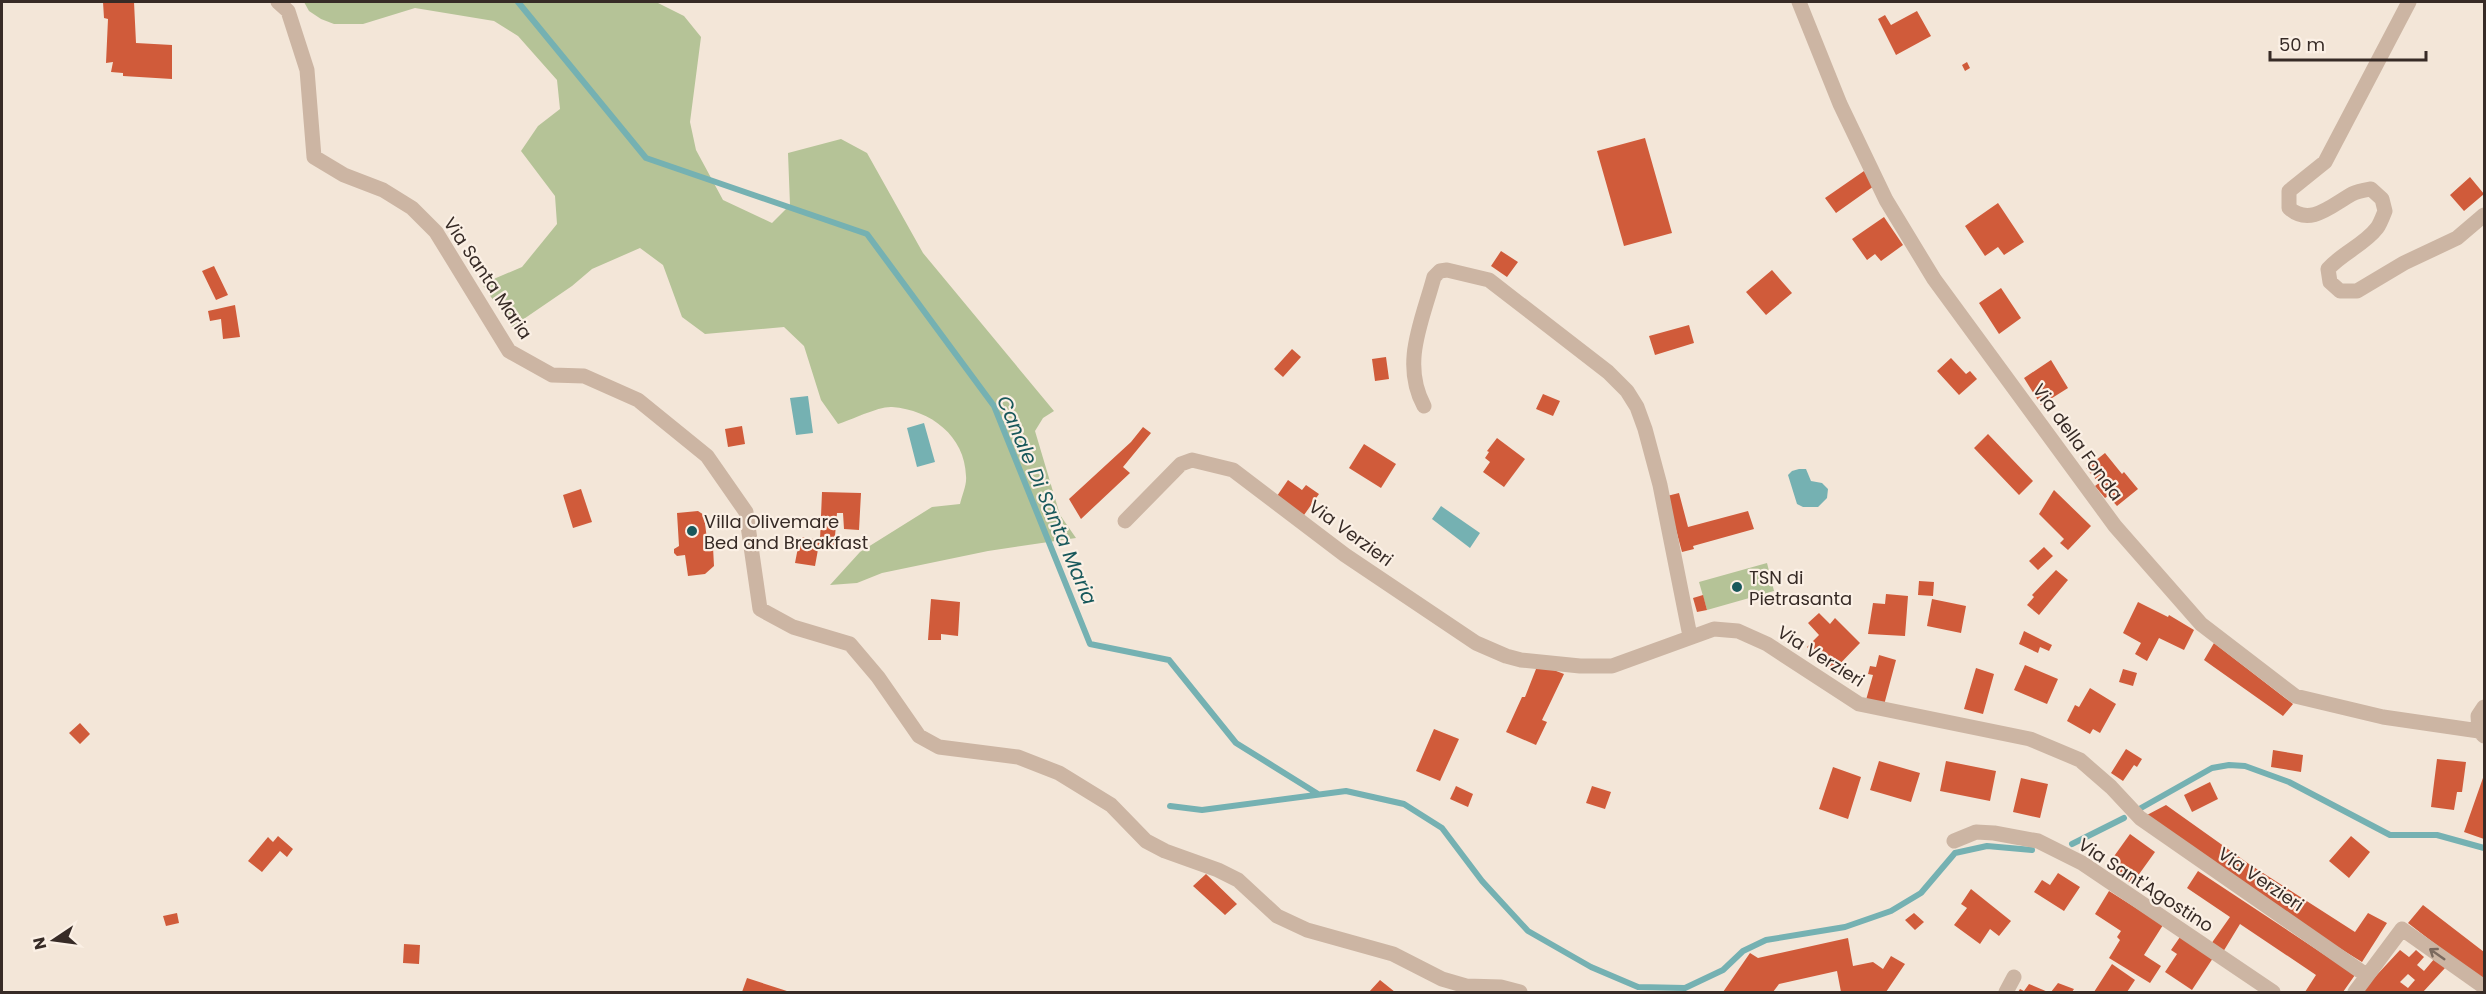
<svg xmlns="http://www.w3.org/2000/svg" width="2486" height="994" font-family="Poppins,sans-serif">
	<rect width="100%" height="100%" fill="#f3e6d8"/>
	<!-- green -->
	<path fill="#b5c397" d="M304 2H656L684 16 701 37 690 122 696 150 723 200 772 223 790 205 788 153 841 139 867 153 923 253 1054 411 1043 418 1035 431 1060 515 1076 538 988 551 882 573 857 583 830 585 860 552 932 507 960 504C962 495 967 485 966 476 965 436 931 410 892 407 879 406 851 420 838 424L821 400 804 346 784 327 705 334 682 317 663 265 640 248 592 269 572 286 512 327 482 284 522 267 557 224 555 196 521 151 538 126 560 109 557 80 518 36 494 21 415 8 363 24H334L321 19 309 11Z
		M1767 563 1774 591 1707 610 1699 582Z"/>
	<!-- water -->
	<path fill="#75b1b2" d="M808 396 813 433 796 435 790 398Z
		M924 423 935 462 917 467 907 428Z
		M1799 469H1806L1811 481 1822 483 1828 489 1827 498 1818 507H1803L1797 504 1788 475 1792 471Z
		M1441 506 1480 533 1470 548 1432 519Z"/>
	<g fill="none" stroke-linecap="round" stroke-linejoin="round">
		<!-- stream -->
		<path stroke="#75b1b2" stroke-width="6" d="M518 2 646 158 867 234 994 406 1090 644 1169 660 1236 743 1318 794
			M1170 806 1202 810 1346 791 1404 804 1442 828 1482 881 1528 931 1591 967 1638 987 1685 988 1723 970 1743 951 1766 940 1845 927 1891 911 1921 893 1955 853 1987 846 2032 850
			M2141 808 2212 768 2229 765 2245 766 2289 782 2390 835H2437L2484 848
			M2072 844 2124 818"/>
	</g>
	<!-- building -->
	<path fill="#d05b3a" fill-rule="evenodd" d="M103 2H134L136 43 172 45V79L123 76V73L111 72 113 62 106 63 108 19 104 18Z
		M1917 11 1931 36 1896 55 1878 19 1885 15 1891 25Z
		M1967 62 1970 68 1965 71 1962 65Z
		M1645 138 1672 233 1624 246 1597 151Z
		M1864 171 1874 186 1836 213 1825 198Z
		M2470 177 2484 194 2464 211 2450 195Z
		M1998 203 2024 242 2004 255 1998 247 1985 256 1965 226Z
		M1884 217 1903 245 1881 261 1875 254 1867 260 1852 239Z
		M1501 251 1518 262 1507 277 1491 266Z
		M214 266 228 295 216 300 202 271Z
		M1772 270 1792 293 1766 315 1746 292Z
		M2001 288 2021 318 1999 334 1979 303Z
		M235 305 240 337 223 339 221 319 210 321 208 311Z
		M1689 325 1694 343 1655 355 1649 336Z
		M1292 349 1301 357 1283 377 1274 369Z
		M1386 357 1389 379 1375 381 1372 359Z
		M1951 358 1966 374 1970 371 1977 379 1959 395 1937 371Z
		M2051 360 2068 388 2041 405 2024 378Z
		M1543 394 1560 401 1553 416 1536 409Z
		M742 426 745 444 728 447 725 429Z
		M1143 427 1151 433 1123 467 1130 473 1081 519 1069 499 1131 442Z
		M1988 434 2033 481 2019 495 1974 448Z
		M1497 438 1525 459 1504 487 1483 472 1490 462 1485 458 1489 452 1487 451Z
		M1364 444 1396 464 1381 488 1349 468Z
		M2105 453 2122 474 2124 472 2138 489 2117 506 2108 496 2105 498 2095 486 2099 483 2086 468Z
		M1288 480 1302 490 1306 485 1319 494 1304 515 1277 496Z
		M581 489 592 522 573 528 563 495Z
		M2054 490 2091 526 2068 550 2060 543 2064 539 2039 514Z
		M822 492 861 493 859 530 844 529 843 513H837L835 536H837V545L819 544 815 566 795 563 800 537 820 540Z
		M1679 493 1688 527 1748 511 1754 529 1693 546 1694 549 1682 552 1667 496Z
		M698 511 704 515 708 548 713 547 714 566 705 574 688 576 685 555 677 556 674 553V549L679 546 677 513Z
		M2044 547 2053 556 2038 570 2029 561Z
		M2056 570 2068 580 2039 615 2027 605 2034 597 2032 595Z
		M1919 581 1934 582 1933 596 1918 595Z
		M1886 594 1908 596 1905 636 1868 634 1873 603 1885 604Z
		M1703 595 1707 610 1697 612 1693 598Z
		M931 599 960 602 958 636 941 634V640H928Z
		M1932 599 1966 606 1961 633 1927 626Z
		M2138 602 2168 617 2169 615 2194 630 2184 650 2159 638 2147 661 2135 654 2141 643 2123 633Z
		M1819 613 1830 624 1835 618 1860 643 1832 672 1807 647 1819 635 1808 623Z
		M2024 631 2052 645 2049 651 2040 647 2038 653 2019 644Z
		M2214 643 2293 704 2283 716 2204 660Z
		M1879 655 1896 660 1884 705 1866 700 1873 675 1868 674 1870 666 1876 667Z
		M1538 664 1564 674 1542 720 1547 722 1536 745 1506 732 1522 697H1525Z
		M2025 665 2058 679 2047 704 2014 690Z
		M1976 668 1994 674 1983 714 1964 709Z
		M2123 669 2137 673 2133 686 2119 682Z
		M2090 688 2116 704 2100 733 2093 729 2090 734 2067 721 2075 705 2079 707Z
		M80 723 90 734 80 744 69 733Z
		M1434 729 1459 739 1440 781 1416 771Z
		M2126 749 2142 759 2137 767 2134 765 2123 781 2111 773Z
		M2273 750 2303 755 2301 772 2271 767Z
		M2437 759 2466 762 2462 792H2457L2454 810 2431 807Z
		M1879 761 1920 773 1911 802 1870 790Z
		M1946 761 1996 771 1990 801 1940 791Z
		M1833 767 1861 777 1848 819 1819 809Z
		M2484 775V839L2464 832Z
		M2021 778 2048 784 2040 818 2013 812Z
		M2210 782 2218 799 2192 812 2184 795Z
		M1456 786 1473 794 1468 807 1450 799Z
		M1592 786 1611 792 1605 809 1586 803Z
		M2166 805 2249 864 2355 932 2368 913 2387 923 2362 962 2315 933 2145 816Z
		M2130 834 2155 852 2132 884 2107 866Z
		M278 836 293 849 287 857 280 851 262 872 248 861 268 837 273 842Z
		M2351 836 2370 852 2349 878 2329 861Z
		M2198 871 2355 975 2343 992H2305L2316 975 2240 924 2223 952 2211 944 2230 917 2187 888Z
		M2058 873 2080 887 2064 911 2034 892 2042 880 2050 885Z
		M1206 874 1237 904 1225 915 1193 886Z
		M1971 889 2011 921 1999 936 1990 929 1980 944 1954 925 1967 908 1961 904Z
		M2109 891 2163 925 2144 955 2161 966 2150 983 2109 958 2120 940 2117 937 2121 931 2095 914Z
		M2423 905 2484 952 2483 981 2408 923Z
		M177 913 179 923 166 926 163 916Z
		M1914 913 1924 922 1915 930 1905 920Z
		M2180 937 2213 958 2192 990 2165 972 2177 954 2171 950Z
		M1848 938 1853 966 1873 962 1883 969 1891 956 1905 964 1886 992H1841L1837 971 1779 984 1773 992H1723L1750 953 1758 958Z
		M404 944 420 945 419 964 403 963Z
		M2400 950 2409 957 2416 950 2424 957 2417 965 2424 971 2435 958 2445 968 2423 992H2361ZM2408 974 2415 980 2408 988 2400 982Z
		M2112 964 2135 980 2127 992H2094Z
		M747 978 790 992H742Z
		M1380 980 1395 992H1369Z
		M2058 983 2074 989 2072 992H2051Z
		M2029 984 2048 992H2018L2020 989 2024 991Z"/>
	<g fill="none" stroke-linecap="round" stroke-linejoin="round">
		<!-- minor -->
		<path stroke="#ccb5a3" stroke-width="15" d="M278 2 288 11 307 70 314 157 344 175 383 190 412 208 436 232 509 351 552 375 584 376 638 400 707 456 746 512 760 609 793 627 850 644 878 677 919 736 939 747 1018 757 1059 773 1111 805 1146 841 1165 851 1218 870 1238 880 1277 916 1307 930 1393 954 1442 979 1466 986 1501 987 1520 992
			M1799 2 1840 104 1886 200 1934 279 2115 526 2201 624 2295 696 2383 717 2479 731
			M2409 2 2325 162 2289 191V208C2310 227 2332 205 2352 194 2358 191 2365 190 2371 189L2382 199 2385 211C2383 216 2380 224 2377 228 2364 245 2342 253 2328 269L2330 282 2340 291H2357L2404 263 2457 238 2484 215
			M1424 406C1401 363 1422 322 1434 277L1440 271 1447 270 1489 280 1608 372 1627 391 1637 407 1645 429 1660 485 1690 636
			M1125 521 1181 464 1192 460 1233 470 1345 555 1476 643 1506 656 1521 660 1580 666H1612L1714 629 1738 631 1767 644 1859 704 2030 739 2080 760 2111 787 2140 818 2366 975
			M2484 707 2478 716 2479 731 2484 736
			M1954 841 1976 832 1994 833 2038 841 2082 863 2273 992
			M2006 992 2014 977
			M2355 992 2402 929 2484 987"/>
	</g>
	<!-- one-way arrows -->
	<defs><path id="oneway-shaft" d="M-6 0H5M1.5-3L5.5 0L1.5 3" fill="none" stroke-width="1.6" stroke-linecap="round" stroke-linejoin="round" transform="scale(1.5)"/></defs>
	<use stroke="#7a695e" href="#oneway-shaft" transform="translate(2437 954) rotate(-145)"/>
	<!-- markers -->
	<g fill="#18585b" stroke="#fbf0e5" stroke-width="2">
		<circle cx="692" cy="531" r="6"/>
		<circle cx="1737" cy="587" r="6"/>
	</g>
	<g text-anchor="middle" dominant-baseline="central" stroke-width="4.5" stroke-linejoin="round" paint-order="stroke">
		<!-- street labels -->
		<g font-size="18" fill="#372b26" stroke="#fbf0e5">
			<text transform="translate(488 278) rotate(56)">Via Santa Maria</text>
			<text transform="translate(2078 442) rotate(54)">Via della Fonda</text>
			<text transform="translate(1351 533) rotate(36)">Via Verzieri</text>
			<text transform="translate(1821 656) rotate(32)">Via Verzieri</text>
			<text transform="translate(2261 879) rotate(34)">Via Verzieri</text>
			<text transform="translate(2146 885) rotate(33)">Via Sant'Agostino</text>
		</g>
		<!-- poi labels -->
		<g font-size="18" fill="#372b26" stroke="#fbf0e5" text-anchor="start">
			<text x="704" y="521">Villa Olivemare<tspan x="704" dy="21">Bed and Breakfast</tspan></text>
			<text x="1749" y="577">TSN di<tspan x="1749" dy="21">Pietrasanta</tspan></text>
		</g>
		<!-- water labels -->
		<g font-size="20" font-style="italic" fill="#18585b" stroke="#fbf0e5">
			<text transform="translate(1047 500) rotate(67)">Canale Di Santa Maria</text>
		</g>
	</g>
	<!-- border -->
	<rect width="2486" height="994" fill="none" stroke="#372b26" stroke-width="6"/>
	<!-- north arrow -->
	<g transform="translate(54 940) rotate(257)" stroke="#fbf0e5" stroke-width="4.5" paint-order="stroke">
	<path d="M0-4.5L10 22L0 15L-10 22Z" fill="#372b26"/>
	<text y="-9" font-size="16" font-weight="bold" text-anchor="middle" fill="#372b26">N</text>
	</g>
	<!-- scale -->
	<path d="M2270 51v9h156v-9" fill="none" stroke="#372b26" stroke-width="3"/>
	<text x="2279" y="51" font-size="18" fill="#372b26" stroke="#fbf0e5" stroke-width="4.5" paint-order="stroke">50 m</text>
</svg>
